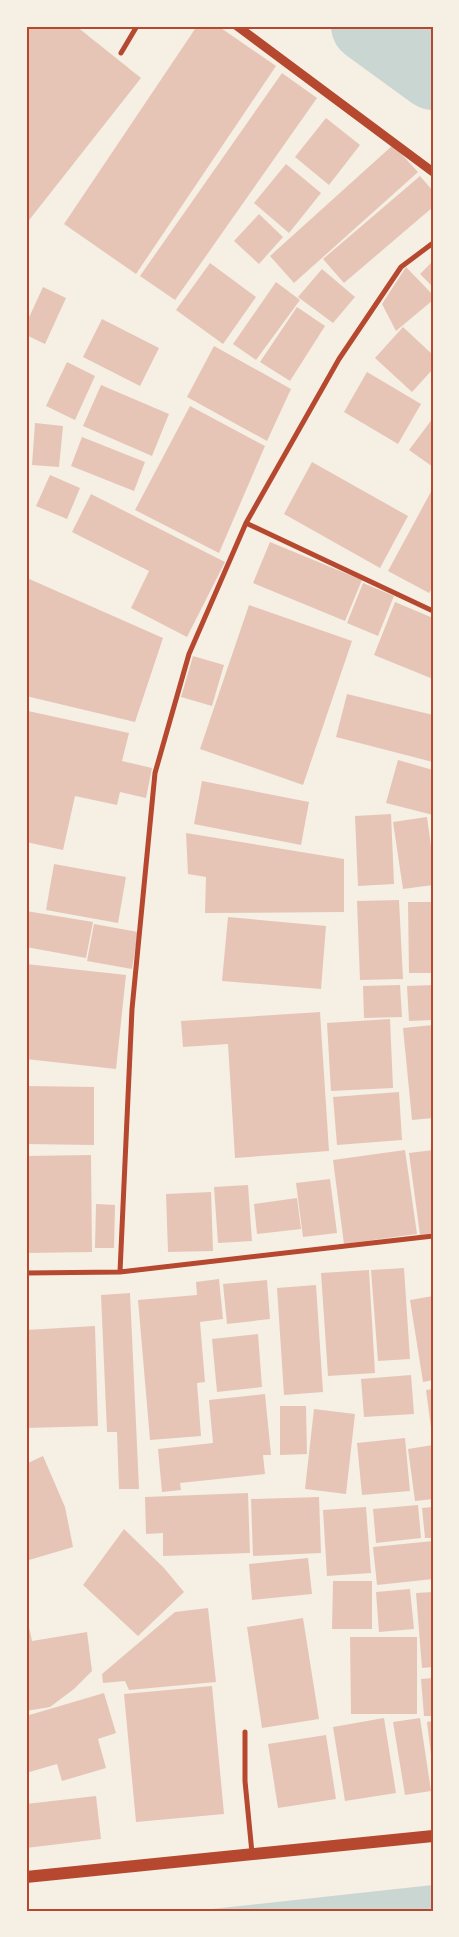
<svg xmlns="http://www.w3.org/2000/svg" width="459" height="1937" font-family="'Asap Condensed',sans-serif">
	<rect width="100%" height="100%" fill="#f6efe4"/>
	<!-- water -->
	<path fill="#c9d6d2" d="M433 1885V1911H193Z"/>
	<g fill="none" stroke-linecap="round" stroke-linejoin="round">
		<!-- river -->
		<path stroke="#c9d6d2" stroke-width="72" d="M367 26 433 74"/>
	</g>
	<!-- building -->
	<path fill="#e6c5b7" d="M26 26H76L141 78 26 224Z
		M197 26H218L276 66 136 274 64 224Z
		M282 73 317 98 175 300 140 276Z
		M326 118 360 145 329 185 295 157Z
		M393 145 418 172 294 283 270 256Z
		M286 164 321 193 289 233 254 203Z
		M420 176 433 191V207L344 283 323 259Z
		M259 214 283 237 259 264 234 241Z
		M433 261V287L420 274Z
		M210 263 256 297 223 344 176 310Z
		M406 267 433 295V300L396 331 382 304Z
		M322 269 355 297 333 323 298 297Z
		M276 282 300 300 256 360 233 344Z
		M43 287 66 298 45 344 26 335V324Z
		M297 307 325 326 290 381 260 362Z
		M102 319 159 348 140 386 83 357Z
		M403 327 433 355V369L412 392 375 358Z
		M214 346 291 389 267 441 187 397Z
		M67 362 95 376 75 420 46 406Z
		M367 372 421 404 398 444 344 412Z
		M101 385 169 414 152 456 83 426Z
		M190 406 265 446 219 553 135 510Z
		M433 418V467L409 450Z
		M35 423 63 426 59 467 32 465Z
		M82 437 145 462 134 491 71 466Z
		M312 462 408 516 380 568 284 514Z
		M50 475 80 488 67 519 36 506Z
		M433 488V587L429 593 388 571Z
		M91 494 225 562 187 637 131 608 149 571 72 532Z
		M270 542 362 580 345 621 253 583Z
		M27 578 163 638 135 722 26 696Z
		M363 583 394 596 378 636 347 623Z
		M395 602 433 618V679L374 655Z
		M249 605 352 641 303 785 200 749Z
		M193 656 224 665 212 706 181 697Z
		M347 694 433 715V762L336 737Z
		M28 711 129 733 122 761 152 768 146 798 120 792 117 805 75 796 63 850 26 842V720Z
		M398 760 433 770V815L386 803Z
		M202 781 309 802 301 845 194 824Z
		M391 814 394 884 358 886 355 816Z
		M427 817 433 861V885L403 889 393 822Z
		M186 833 344 859V912L205 913 206 877 188 874Z
		M54 864 126 877 118 923 46 910Z
		M399 900 403 979 360 980 357 901Z
		M408 902H433V973H409Z
		M26 911 93 922 86 958 26 947Z
		M228 917 326 926 321 989 222 981Z
		M94 924 138 932 132 969 87 961Z
		M26 964 126 975 116 1069 26 1059Z
		M400 985 402 1017 364 1018 363 986Z
		M433 985V1020L409 1021 407 986Z
		M320 1012 329 1151 235 1158 228 1044 183 1047 181 1021Z
		M390 1019 393 1088 331 1091 327 1023Z
		M433 1025V1118L412 1120 403 1028Z
		M26 1086 94 1087V1145L26 1144Z
		M399 1092 402 1140 337 1145 333 1097Z
		M405 1150 417 1234 344 1244 333 1160Z
		M433 1150V1233L420 1235 409 1153Z
		M91 1155 92 1252 26 1253V1156Z
		M330 1179 337 1233 303 1237 296 1183Z
		M248 1185 252 1241 218 1243 214 1187Z
		M211 1192 213 1251 168 1252 166 1194Z
		M297 1198 301 1229 257 1234 254 1204Z
		M96 1204 115 1205 114 1248H95Z
		M404 1268 410 1359 378 1361 371 1270Z
		M369 1270 375 1373 328 1376 321 1273Z
		M219 1279 223 1319 200 1322 205 1382 197 1383 201 1436 150 1440 138 1300 197 1295 196 1282Z
		M267 1280 270 1319 227 1324 223 1284Z
		M316 1285 323 1392 284 1395 277 1288Z
		M130 1293 139 1489H119L117 1432H107L101 1295Z
		M433 1296V1380L423 1382 410 1300Z
		M95 1326 98 1426 26 1428V1330Z
		M258 1334 262 1387 217 1392 212 1339Z
		M411 1375 414 1414 364 1417 361 1379Z
		M433 1389V1435H432L426 1390Z
		M265 1394 271 1455H263L265 1474 180 1483 181 1490 162 1492 158 1449 213 1443 209 1400Z
		M280 1406H306L307 1454 280 1455Z
		M314 1409 355 1414 346 1494 305 1489Z
		M405 1438 410 1491 362 1495 357 1443Z
		M433 1445V1499L415 1501 408 1449Z
		M43 1456 65 1507 73 1547 29 1560 26 1550V1464Z
		M248 1493 250 1553 163 1556V1533L146 1534 145 1497Z
		M319 1497 321 1553 253 1556 251 1499Z
		M418 1505 421 1538 376 1543 373 1509Z
		M366 1507 371 1573 327 1576 323 1510Z
		M433 1507V1538H425L422 1508Z
		M124 1529 164 1568 184 1592 138 1636 83 1585Z
		M433 1541V1579L377 1585 373 1547Z
		M308 1558 312 1594 252 1600 249 1564Z
		M333 1581H372V1629H332Z
		M410 1589 414 1629 379 1632 376 1592Z
		M433 1592V1667L422 1668 416 1593Z
		M208 1608 216 1682 129 1690 125 1681 103 1683 102 1674 175 1612Z
		M26 1613 32 1641 87 1632 92 1671 74 1689 50 1707 26 1711Z
		M303 1618 319 1719 262 1728 247 1627Z
		M350 1637H417V1714H351Z
		M433 1678V1716H424L421 1679Z
		M212 1686 224 1814 136 1822 124 1694Z
		M104 1693 116 1733 98 1739 106 1768 62 1781 57 1764 26 1773V1716Z
		M384 1718 396 1793 345 1801 333 1727Z
		M420 1718 431 1791 405 1795 393 1722Z
		M433 1721V1763H432L427 1722Z
		M326 1735 336 1799 278 1808 268 1744Z
		M96 1796 101 1839 26 1848V1804Z"/>
	<g fill="none" stroke-linecap="round" stroke-linejoin="round">
		<!-- minor -->
		<path stroke="#b5482f" stroke-width="5" d="M121 53 137 26
			M246 523 433 611
			M120 1272 132 1009 155 773 189 654 246 523 339 359 401 267 433 243
			M26 1273 120 1272 433 1236
			M245 1732V1781L252 1853"/>
		<!-- tertiary -->
		<path stroke="#b5482f" stroke-width="9" d="M237 26 433 172"/>
		<!-- primary -->
		<path stroke="#b5482f" stroke-width="12" d="M26 1877 433 1836"/>
	</g>
	<!-- border -->
	<rect width="459" height="1937" fill="none" stroke="#f6efe4" stroke-width="55"/>
	<rect x="28" y="28" width="404" height="1882" fill="none" stroke="#b5482f" stroke-width="2"/>
</svg>
